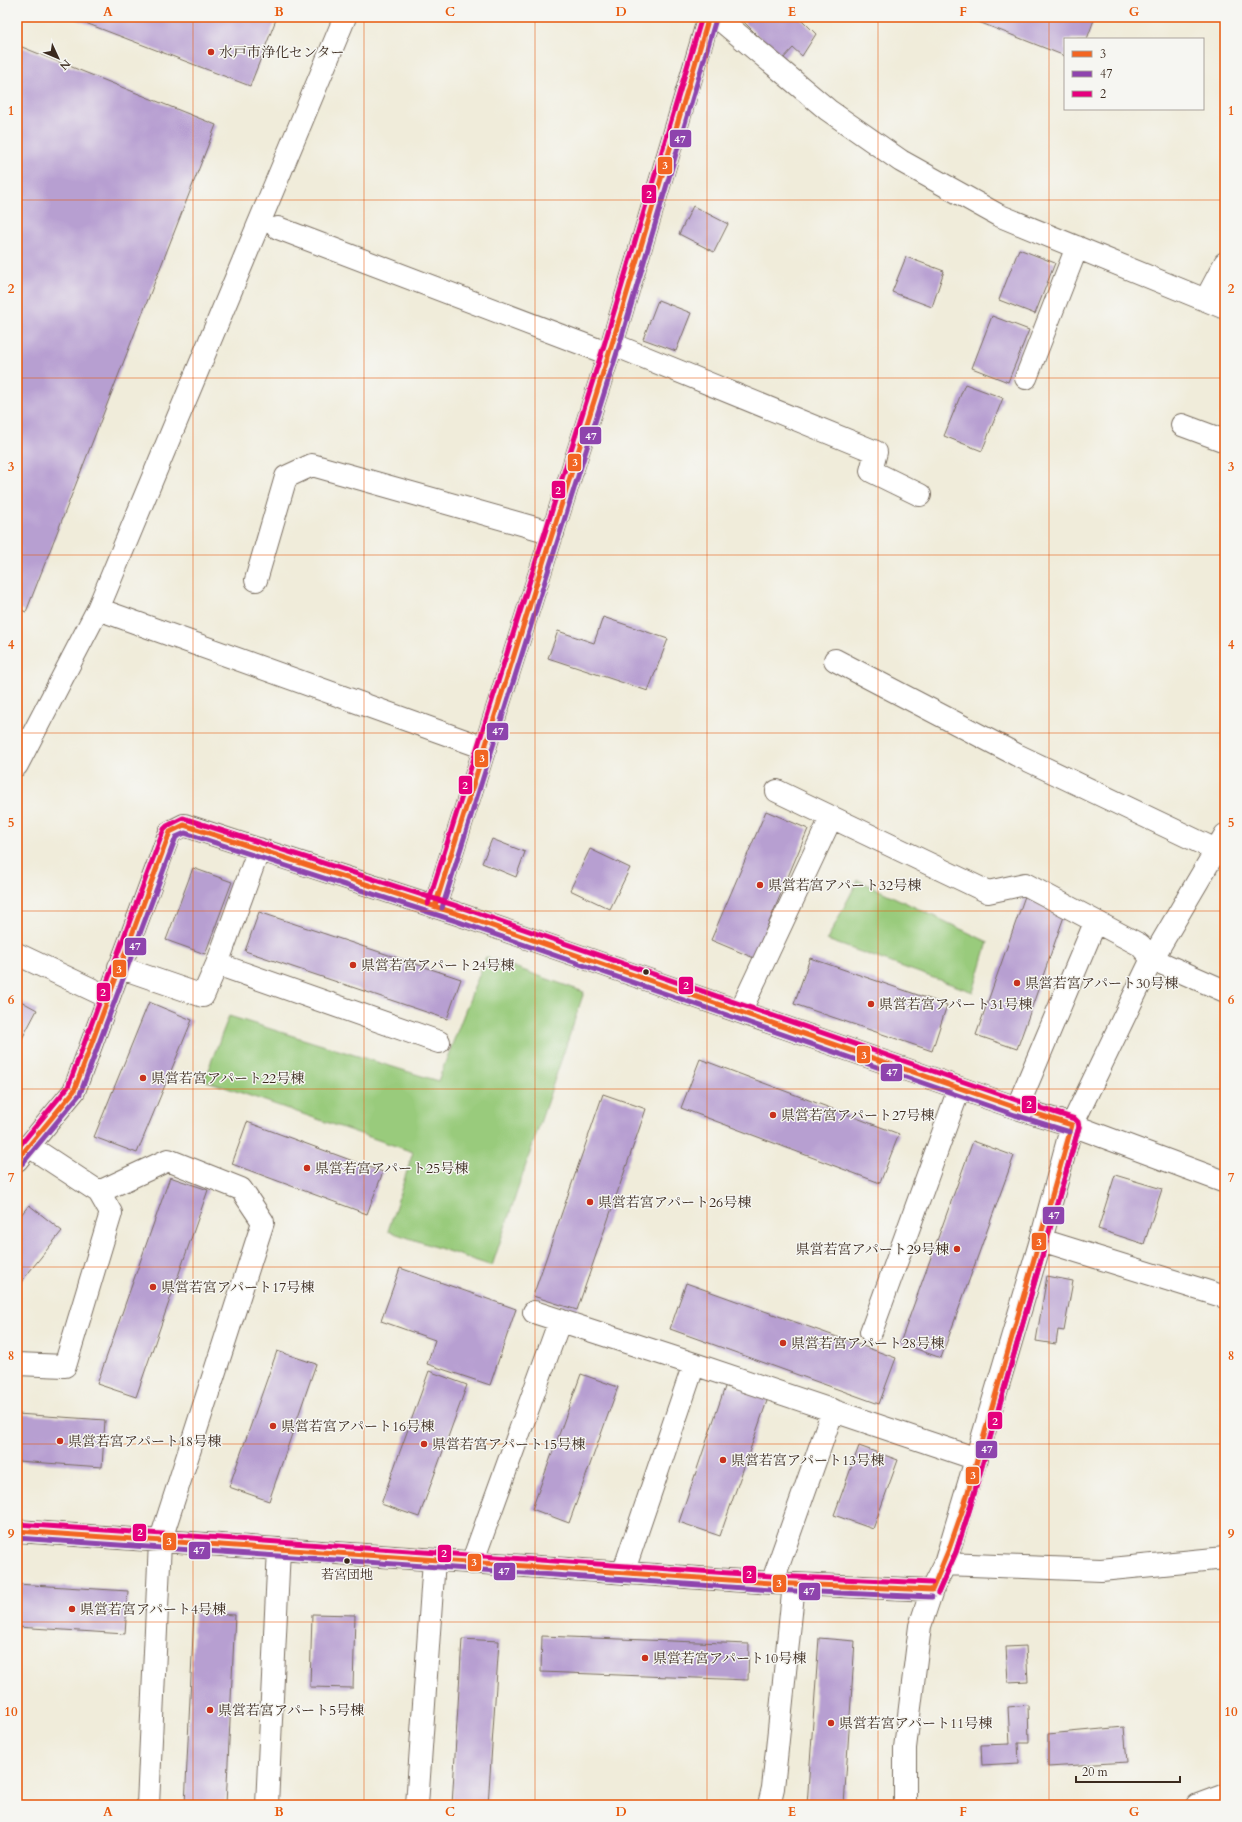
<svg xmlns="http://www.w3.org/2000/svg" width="1242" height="1822" font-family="Cardo,'Noto Serif JP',serif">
	<rect width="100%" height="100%" fill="#f6f6f2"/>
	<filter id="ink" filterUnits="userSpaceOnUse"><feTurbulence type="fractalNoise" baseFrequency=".025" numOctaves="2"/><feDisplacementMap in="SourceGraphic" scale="8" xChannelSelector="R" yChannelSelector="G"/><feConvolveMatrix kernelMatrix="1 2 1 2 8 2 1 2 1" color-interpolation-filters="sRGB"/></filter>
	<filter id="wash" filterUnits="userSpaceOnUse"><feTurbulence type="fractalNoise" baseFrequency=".012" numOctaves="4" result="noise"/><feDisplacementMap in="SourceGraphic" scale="16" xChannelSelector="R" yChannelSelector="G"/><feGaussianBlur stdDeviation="0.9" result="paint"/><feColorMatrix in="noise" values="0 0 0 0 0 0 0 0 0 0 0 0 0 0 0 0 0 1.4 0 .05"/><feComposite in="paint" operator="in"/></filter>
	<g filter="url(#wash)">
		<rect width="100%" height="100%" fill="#f0ecda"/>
		<!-- green -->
		<path fill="#99cb7b" stroke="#6a7a4c" d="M858 880 988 942 973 992 827 940Z
			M486 957 584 992 492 1266 388 1231 413 1152 204 1080 229 1016 438 1081Z"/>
		<g id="blocks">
			<!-- building -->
			<path fill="#b79fd1" d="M70 17H277L250 86Z
				M739 17H799L816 34 802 56 793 48 782 60Z
				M966 17H1095L1087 39H1065V56Z
				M17 45 216 125 26 612 17 608Z
				M693 206 728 224 714 252 679 234Z
				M1019 249 1055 263 1035 314 999 300Z
				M906 257 944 271 932 307 892 292Z
				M658 300 691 313 676 351 643 339Z
				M992 316 1029 330 1008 382 972 368Z
				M965 384 1003 398 982 451 944 436Z
				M603 617 668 639 648 691 548 658 558 631 594 643Z
				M766 811 808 829 754 958 711 940Z
				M492 839 525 852 516 877 482 863Z
				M590 849 630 868 610 909 570 890Z
				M193 868 232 882 205 954 166 940Z
				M1025 896 1066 911 1017 1049 976 1035Z
				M259 912 461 979 447 1019 245 951Z
				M810 958 947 1005 932 1051 794 1004Z
				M17 999 37 1010 17 1048Z
				M149 1002 192 1020 137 1153 94 1137Z
				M700 1059 899 1134 880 1183 681 1108Z
				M603 1094 646 1109 577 1310 533 1296Z
				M247 1122 383 1172 367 1214 232 1164Z
				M973 1141 1014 1156 941 1358 900 1343Z
				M1115 1175 1162 1189 1144 1244 1098 1229Z
				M170 1177 208 1190 136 1397 97 1384Z
				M29 1205 62 1231 17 1287V1220Z
				M400 1268 516 1309 490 1385 427 1364 435 1340 381 1321Z
				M1047 1276 1073 1281 1064 1331 1058 1330 1056 1344 1036 1341Z
				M686 1283 896 1358 879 1404 670 1329Z
				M277 1351 316 1364 269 1501 229 1487Z
				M429 1371 467 1385 419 1517 381 1504Z
				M581 1374 618 1387 569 1523 532 1509Z
				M726 1384 768 1398 720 1536 679 1522Z
				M17 1414 105 1420 102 1467 17 1461Z
				M859 1446 898 1460 873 1529 834 1515Z
				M17 1584 128 1591 125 1634 17 1627Z
				M194 1613 235 1615 226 1805H185Z
				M312 1614 355 1615 353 1688 310 1687Z
				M542 1636 749 1644 748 1680 541 1672Z
				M819 1638 855 1641 844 1805H807Z
				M462 1639 499 1641 488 1805H452Z
				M1026 1646 1028 1681 1008 1682 1006 1647Z
				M1028 1705 1029 1743H1018L1019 1763 982 1765 981 1745 1010 1744 1008 1707Z
				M1124 1727 1127 1762 1048 1767V1734Z"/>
		</g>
	</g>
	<g filter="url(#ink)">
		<use href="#blocks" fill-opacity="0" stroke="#7a6e60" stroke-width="1"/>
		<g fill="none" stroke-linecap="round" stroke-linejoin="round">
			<defs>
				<path id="minor" d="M717 17 828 110 901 161 998 215 1225 308
					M278 228 609 354
					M1206 299 1225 263
					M612 344 876 452 871 471 920 495
					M1026 378 1077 247
					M1182 425 1225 441
					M256 580 286 477 312 465 553 533
					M98 609 485 748
					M835 660 1017 755 1216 850
					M17 765 98 609 345 17
					M777 791 988 892 1025 884 1140 945 1152 959 1225 991
					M435 906 612 344 709 17
					M17 954 108 997
					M217 964 439 1042
					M119 967 203 996 217 964 259 849
					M740 1012 831 818
					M1017 1108 1095 923
					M17 1160 74 1091 170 832 184 825 458 914 1017 1108 1072 1125 1225 1182
					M99 1192 168 1160 241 1189 263 1222 160 1542 148 1805
					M1041 1240 1225 1297
					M534 1312 694 1364 977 1459
					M871 1332 959 1089
					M17 1364 65 1366 111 1213 99 1192 29 1146
					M17 1531 772 1583 932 1590
					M472 1563 560 1320
					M945 1564 1101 1570 1225 1558
					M623 1573 694 1364
					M772 1583 833 1410
					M267 1805 279 1549
					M417 1805 434 1560
					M769 1805 773 1788 794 1584
					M905 1805V1748L920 1626 932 1590 945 1564 1041 1240 1072 1125 1152 959 1225 835
					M1198 1805 1225 1795"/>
			</defs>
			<!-- minor casing -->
			<use href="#minor" stroke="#7a6e60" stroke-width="24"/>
			<!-- minor -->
			<use href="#minor" stroke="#fff" stroke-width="22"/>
			<defs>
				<path id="bus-1" d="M435 906 612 344 709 17
					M17 1160 74 1091 170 832 184 825 458 914 1017 1108 1072 1125
					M17 1531 772 1583 932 1590
					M932 1590 949 1549 964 1506 1072 1125"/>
				<path id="bus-2" d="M442 908 619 346 716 19
					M22 1164 80 1094 176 837 185 833 456 921 1015 1115 1070 1132
					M17 1538 772 1590 932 1597
					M938 1593 956 1552 970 1508 1079 1127"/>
				<path id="bus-3" d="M428 904 605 342 702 17
					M17 1149 68 1087 164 829 167 826 183 818 460 907 1019 1101 1075 1119 1078 1122 1079 1127 970 1508 956 1552 938 1593
					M17 1524 772 1576 932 1583"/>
			</defs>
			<!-- bus-1 casing -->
			<use href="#bus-1" stroke="#f6f6f2" stroke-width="8"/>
			<!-- bus-2 casing -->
			<use href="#bus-2" stroke="#f6f6f2" stroke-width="8"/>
			<!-- bus-3 casing -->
			<use href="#bus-3" stroke="#f6f6f2" stroke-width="8"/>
			<!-- bus-1 -->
			<use href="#bus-1" stroke="#f26522" stroke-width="5"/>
			<!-- bus-2 -->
			<use href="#bus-2" stroke="#8e44ad" stroke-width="5"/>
			<!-- bus-3 -->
			<use href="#bus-3" stroke="#e5007d" stroke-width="5"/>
		</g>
	</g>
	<!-- grid -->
	<path fill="none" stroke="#e8590c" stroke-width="1" stroke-opacity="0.55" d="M193 17V1805M364 17V1805M535 17V1805M707 17V1805M878 17V1805M1049 17V1805M17 200H1225M17 378H1225M17 555H1225M17 733H1225M17 911H1225M17 1089H1225M17 1267H1225M17 1444H1225M17 1622H1225"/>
	<!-- markers -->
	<g fill="#c8321e" stroke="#f6f6f2" stroke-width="1.5">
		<circle cx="211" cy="52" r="4"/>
		<circle cx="760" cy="885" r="4"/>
		<circle cx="353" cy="965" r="4"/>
		<circle cx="1017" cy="983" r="4"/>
		<circle cx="871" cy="1004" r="4"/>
		<circle cx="143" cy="1078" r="4"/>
		<circle cx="773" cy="1115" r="4"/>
		<circle cx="307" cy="1168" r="4"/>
		<circle cx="590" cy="1202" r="4"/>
		<circle cx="957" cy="1249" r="4"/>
		<circle cx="153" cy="1287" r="4"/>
		<circle cx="783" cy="1343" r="4"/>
		<circle cx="273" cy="1426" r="4"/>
		<circle cx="60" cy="1441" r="4"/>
		<circle cx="424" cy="1444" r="4"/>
		<circle cx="723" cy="1460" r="4"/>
		<circle cx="72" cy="1609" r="4"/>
		<circle cx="645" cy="1658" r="4"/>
		<circle cx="210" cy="1710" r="4"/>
		<circle cx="831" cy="1723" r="4"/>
	</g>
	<g fill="#3b2a1e" stroke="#f6f6f2" stroke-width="1.5">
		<circle cx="646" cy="972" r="3.5"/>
		<circle cx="347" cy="1561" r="3.5"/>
	</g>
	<g text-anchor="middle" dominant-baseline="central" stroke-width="3" stroke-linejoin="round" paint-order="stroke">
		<!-- bus labels -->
		<g font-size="13" fill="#3b2a1e" stroke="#f6f6f2">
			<text x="347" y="1575">若宮団地</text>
		</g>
		<!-- poi labels -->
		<g font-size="14" fill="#3b2a1e" stroke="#f6f6f2" text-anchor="start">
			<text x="219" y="52">水戸市浄化センター</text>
			<text x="768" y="885">県営若宮アパート32号棟</text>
			<text x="361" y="965">県営若宮アパート24号棟</text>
			<text x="1025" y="983">県営若宮アパート30号棟</text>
			<text x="879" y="1004">県営若宮アパート31号棟</text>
			<text x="151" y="1078">県営若宮アパート22号棟</text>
			<text x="781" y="1115">県営若宮アパート27号棟</text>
			<text x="315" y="1168">県営若宮アパート25号棟</text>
			<text x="598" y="1202">県営若宮アパート26号棟</text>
			<text x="949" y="1249" text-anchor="end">県営若宮アパート29号棟</text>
			<text x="161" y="1287">県営若宮アパート17号棟</text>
			<text x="791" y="1343">県営若宮アパート28号棟</text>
			<text x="281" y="1426">県営若宮アパート16号棟</text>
			<text x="68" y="1441">県営若宮アパート18号棟</text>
			<text x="432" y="1444">県営若宮アパート15号棟</text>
			<text x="731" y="1460">県営若宮アパート13号棟</text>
			<text x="80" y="1609">県営若宮アパート4号棟</text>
			<text x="653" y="1658">県営若宮アパート10号棟</text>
			<text x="218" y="1710">県営若宮アパート5号棟</text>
			<text x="839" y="1723">県営若宮アパート11号棟</text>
		</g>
	</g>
	<g stroke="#f6f6f2" stroke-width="1.5">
		<rect x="669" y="129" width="23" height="19" rx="4" fill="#8e44ad"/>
		<rect x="657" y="156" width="16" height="19" rx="4" fill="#f26522"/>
		<rect x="641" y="184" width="16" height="20" rx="4" fill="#e5007d"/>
		<rect x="579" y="426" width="23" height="19" rx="4" fill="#8e44ad"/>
		<rect x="567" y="453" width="15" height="19" rx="4" fill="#f26522"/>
		<rect x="551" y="480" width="15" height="19" rx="4" fill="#e5007d"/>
		<rect x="486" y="722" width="23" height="19" rx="4" fill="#8e44ad"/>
		<rect x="474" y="749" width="15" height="19" rx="4" fill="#f26522"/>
		<rect x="458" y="775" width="15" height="20" rx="4" fill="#e5007d"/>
		<rect x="124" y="937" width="23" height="19" rx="4" fill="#8e44ad"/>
		<rect x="112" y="959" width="15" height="19" rx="4" fill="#f26522"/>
		<rect x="678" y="976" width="16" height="19" rx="4" fill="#e5007d"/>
		<rect x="96" y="982" width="15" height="20" rx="4" fill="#e5007d"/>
		<rect x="856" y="1045" width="15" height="19" rx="4" fill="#f26522"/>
		<rect x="880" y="1063" width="23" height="19" rx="4" fill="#8e44ad"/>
		<rect x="1021" y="1095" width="16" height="19" rx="4" fill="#e5007d"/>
		<rect x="1042" y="1206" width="23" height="19" rx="4" fill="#8e44ad"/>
		<rect x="1031" y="1232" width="16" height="19" rx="4" fill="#f26522"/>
		<rect x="987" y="1411" width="16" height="19" rx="4" fill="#e5007d"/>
		<rect x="975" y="1440" width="23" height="19" rx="4" fill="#8e44ad"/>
		<rect x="965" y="1466" width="15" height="19" rx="4" fill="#f26522"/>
		<rect x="132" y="1523" width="15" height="19" rx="4" fill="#e5007d"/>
		<rect x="162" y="1532" width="15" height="19" rx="4" fill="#f26522"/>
		<rect x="188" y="1541" width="23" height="19" rx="4" fill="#8e44ad"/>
		<rect x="437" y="1544" width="15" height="19" rx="4" fill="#e5007d"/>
		<rect x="467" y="1553" width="15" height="19" rx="4" fill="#f26522"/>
		<rect x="493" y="1562" width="23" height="19" rx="4" fill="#8e44ad"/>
		<rect x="742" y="1565" width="15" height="19" rx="4" fill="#e5007d"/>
		<rect x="772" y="1574" width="15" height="19" rx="4" fill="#f26522"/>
		<rect x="798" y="1582" width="23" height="19" rx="4" fill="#8e44ad"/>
	</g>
	<g font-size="11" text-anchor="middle" font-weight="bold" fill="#fff">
		<text x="680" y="143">47</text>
		<text x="665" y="169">3</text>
		<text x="649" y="198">2</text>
		<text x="591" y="440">47</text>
		<text x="575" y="466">3</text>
		<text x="558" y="494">2</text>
		<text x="498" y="735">47</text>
		<text x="482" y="762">3</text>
		<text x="465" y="789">2</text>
		<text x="135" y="950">47</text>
		<text x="119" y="973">3</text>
		<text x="686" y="989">2</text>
		<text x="103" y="996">2</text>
		<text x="864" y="1059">3</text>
		<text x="892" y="1076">47</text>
		<text x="1029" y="1108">2</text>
		<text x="1054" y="1219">47</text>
		<text x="1039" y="1246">3</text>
		<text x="995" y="1425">2</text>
		<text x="987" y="1453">47</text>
		<text x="973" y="1479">3</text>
		<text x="140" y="1536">2</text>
		<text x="169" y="1545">3</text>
		<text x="199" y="1554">47</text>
		<text x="444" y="1557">2</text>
		<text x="474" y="1566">3</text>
		<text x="504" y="1575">47</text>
		<text x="749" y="1578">2</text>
		<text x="779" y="1587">3</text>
		<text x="809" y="1595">47</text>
	</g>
	<!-- margin -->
	<rect width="1242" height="1822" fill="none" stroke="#f6f6f2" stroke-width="44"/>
	<!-- legend -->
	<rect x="1064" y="38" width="140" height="72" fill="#f6f6f2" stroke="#aba49d"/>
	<rect x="1072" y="51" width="20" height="6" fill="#f26522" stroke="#aba49d"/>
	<text x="1100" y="58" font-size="12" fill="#3b2a1e">3</text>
	<rect x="1072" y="71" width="20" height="6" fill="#8e44ad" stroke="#aba49d"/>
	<text x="1100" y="78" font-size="12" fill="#3b2a1e">47</text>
	<rect x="1072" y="91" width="20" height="6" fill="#e5007d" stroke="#aba49d"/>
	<text x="1100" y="98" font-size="12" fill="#3b2a1e">2</text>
	<!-- north arrow -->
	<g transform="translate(58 58) rotate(134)" stroke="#f6f6f2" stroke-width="3" paint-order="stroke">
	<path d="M0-3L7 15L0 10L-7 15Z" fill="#3b2a1e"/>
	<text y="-6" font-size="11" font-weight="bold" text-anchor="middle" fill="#3b2a1e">N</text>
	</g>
	<!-- scale -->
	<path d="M1076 1776v6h104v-6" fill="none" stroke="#3b2a1e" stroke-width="2"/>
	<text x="1082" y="1776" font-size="12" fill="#3b2a1e" stroke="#f6f6f2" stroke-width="3" paint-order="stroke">20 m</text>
	<rect x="22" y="22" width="1198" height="1778" fill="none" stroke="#e8590c" stroke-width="1.5"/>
	<g font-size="13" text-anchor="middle" font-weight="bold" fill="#e8590c">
		<text x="108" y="16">A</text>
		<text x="279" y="16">B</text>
		<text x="450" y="16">C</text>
		<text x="621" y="16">D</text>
		<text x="792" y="16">E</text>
		<text x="963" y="16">F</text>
		<text x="1134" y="16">G</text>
		<text x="11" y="115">1</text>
		<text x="1231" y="115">1</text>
		<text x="11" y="293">2</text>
		<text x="1231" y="293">2</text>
		<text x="11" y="471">3</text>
		<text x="1231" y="471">3</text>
		<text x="11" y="649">4</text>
		<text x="1231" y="649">4</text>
		<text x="11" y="827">5</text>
		<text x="1231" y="827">5</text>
		<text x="11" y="1004">6</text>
		<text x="1231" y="1004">6</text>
		<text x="11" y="1182">7</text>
		<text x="1231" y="1182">7</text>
		<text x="11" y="1360">8</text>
		<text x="1231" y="1360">8</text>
		<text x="11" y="1538">9</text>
		<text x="1231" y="1538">9</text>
		<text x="11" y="1716">10</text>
		<text x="1231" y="1716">10</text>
		<text x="108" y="1816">A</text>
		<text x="279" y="1816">B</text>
		<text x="450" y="1816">C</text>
		<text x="621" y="1816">D</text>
		<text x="792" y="1816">E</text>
		<text x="963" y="1816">F</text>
		<text x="1134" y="1816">G</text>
	</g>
</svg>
